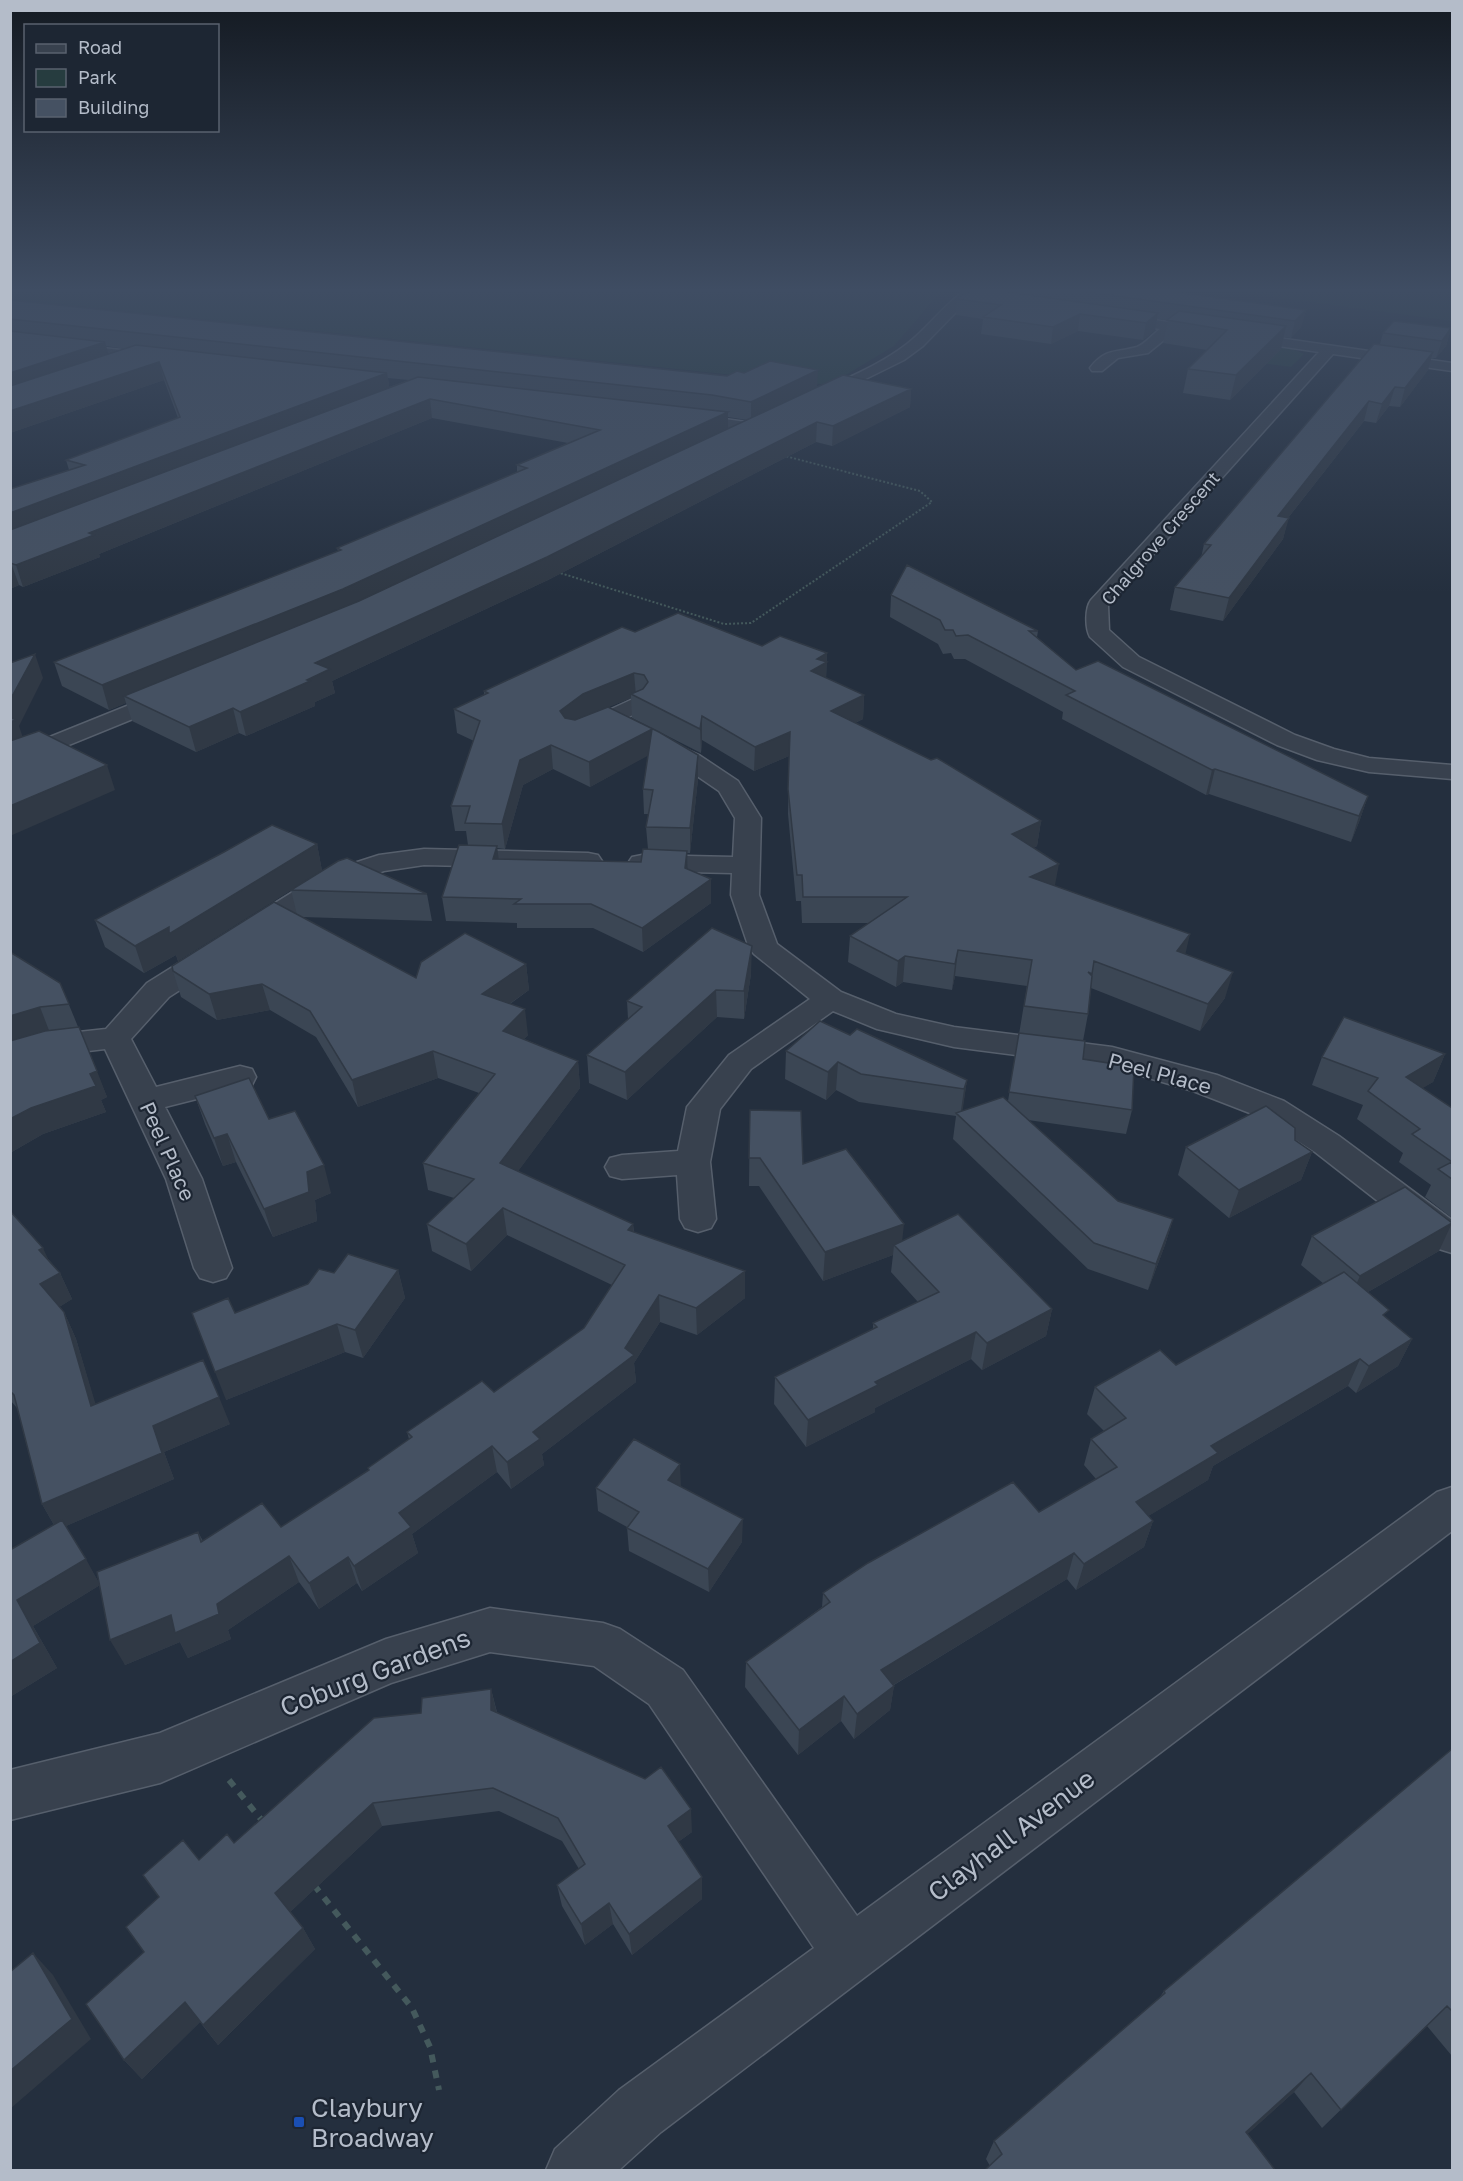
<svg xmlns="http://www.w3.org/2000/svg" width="1463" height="2181" font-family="'Golos Text',sans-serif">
	<rect width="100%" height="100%" fill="#242f3e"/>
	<!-- green -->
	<path fill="#263c3f" d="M11 288H954L939 294 894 346 829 385 11 299Z
		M1205 288H1452V321Z
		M1262 344 1293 349 1304 354 1291 367 1254 362Z"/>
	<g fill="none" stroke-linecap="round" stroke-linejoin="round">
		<defs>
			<path id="minor" d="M968 288H983L963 305 923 346 904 360 823 400H813L810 397 813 394C844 379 879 366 907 344 929 327 945 303 968 288Z
				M1113 314 1452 363V371L1333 354 1108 605 1109 630 1139 657 1295 735 1334 749 1369 758 1452 765V779L1369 772 1317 760 1277 745 1123 667 1090 637C1085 628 1085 608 1091 600L1319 352 1175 331 1148 353 1118 358 1102 371H1092L1090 368C1105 348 1116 353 1137 347 1145 344 1153 334 1160 329L1108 321 1106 318Z
				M10 338 158 354 165 358 158 362 10 346Z
				M683 413 753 423 761 428 753 433 677 421 675 418 677 415Z
				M169 689 177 691 181 696 177 701 10 769V753Z
				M635 698 643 700 647 705 643 710 588 737 580 739 572 737 568 732 572 727Z
				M659 737 699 755 738 781 761 818 759 895 777 944 841 992 896 1014 954 1027 1112 1047 1217 1075 1284 1101 1339 1136 1452 1220V1253L1439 1249 1315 1152 1260 1117 1193 1091 1111 1067 954 1047 877 1029 833 1011 751 1069 720 1109 710 1162 716 1219 711 1228 698 1232 685 1228 680 1219 677 1175 622 1179 610 1176 605 1167 610 1158 622 1155 678 1151 687 1107 729 1055 810 999 754 954 749 948 731 895 732 873 642 871 632 869 628 863 632 857 642 855 733 857 735 818 719 791 681 765 650 749 647 744 650 739Z
				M424 849 588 853 598 855 602 861 598 867 588 869 424 865 384 871 343 885 169 997 131 1039 156 1087 240 1066 252 1069 256 1077 252 1085 165 1107 202 1179 232 1268 226 1278 213 1282 200 1278 194 1268 166 1179 105 1049 55 1055 10 1070V1048L51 1035 106 1029 147 983 323 873 379 855Z
				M1452 1487V1531L661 2132 619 2170H546L555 2149 619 2090 814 1948 649 1704 594 1666 490 1652 391 1683 160 1783 10 1820V1770L160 1733 386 1639 490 1608 603 1623 620 1629 683 1670 857 1916 1437 1492Z"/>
		</defs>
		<!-- minor casing -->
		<use href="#minor" stroke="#565f6c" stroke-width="3"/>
		<!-- path-far1 -->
		<path stroke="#44595c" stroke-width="2" stroke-dasharray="2 2" stroke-linecap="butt" d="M557 572 724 624 751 623 932 502 920 491 785 456"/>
		<!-- path -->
		<path stroke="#44595c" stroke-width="6" stroke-dasharray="8 8" stroke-linecap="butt" d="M229 1780 264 1823
			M314 1885 412 2008 430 2047 439 2090"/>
		<!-- minor -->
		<use href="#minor" fill="#38414e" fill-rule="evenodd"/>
	</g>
	<!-- wall -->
	<path fill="#3b4654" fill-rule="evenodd" d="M1001 288H1147L1306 310 1301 327 1291 338 1284 337 1281 349 1230 400 1183 393 1188 369 1207 350 1163 343 1168 320 1157 319 1155 330 1143 340 1078 331 1051 344 981 334 983 319 956 315 957 299 1001 291Z
		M10 300 817 387 911 389 910 407 832 446 816 442 548 580 332 681 335 693 315 702V706L246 736 239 733 196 752 132 721 126 703 109 710 62 686 54 662 338 551 337 548 517 472V465L568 443 432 418 99 554 100 557 23 587 19 585 10 589V489L69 470 66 460 178 418 164 380 10 433ZM106 346 126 349 108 354ZM388 378 409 380 389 387ZM728 417 747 420 728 429Z
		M1451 328 1446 346 1436 358H1431L1428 370 1400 407 1389 406 1376 423 1364 421 1288 518 1283 539 1223 621 1170 610 1175 587 1201 558 1204 544 1380 344 1383 333Z
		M891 595 1038 631 1037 637 1076 670 1368 796 1359 822 1351 842 1209 794 1206 795 1062 719 1063 712 965 659H954L951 653 943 654 938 644 890 617Z
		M635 632 827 653 826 678 864 695 863 719 855 723 1041 821 1037 846 1033 848 1055 886 1185 954 1225 998 1200 1031 1091 988 1088 1014 1083 1041V1059L1132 1110 1126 1134 1028 1120 1118 1201 1173 1219 1165 1245 1148 1290 1088 1269 953 1139 956 1116 859 1102 836 1090 826 1100 785 1079 786 1051 850 1035 967 1080 962 1111 1008 1101 1027 986 955 976 952 990 903 982 896 987 848 962 850 936 869 923H802L801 901H796L788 814 789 756 754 771 702 740 701 753 632 718 631 698 608 707 698 755V779L690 853H687L688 869 711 879V903L643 952 593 928H517V923L446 921 442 897 468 845 466 831H455L451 806 474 741 457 733 454 709 484 695V691ZM648 755 643 789 644 814H649L646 827 648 849 641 862 498 859 497 848 505 849 523 785 553 769 590 787Z
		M317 844 322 871 427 894 432 921 302 917 416 978 526 964 529 990 510 1004 528 1035 524 1039 578 1061 580 1088 518 1171 633 1224 634 1232 745 1271V1298L697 1335 660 1322 634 1363 636 1382 542 1454 544 1465 511 1489 497 1472 412 1534 418 1553 362 1591 357 1583 319 1609 299 1582 228 1630 231 1639 188 1658 180 1642 125 1665 100 1585 33 1626 57 1668 10 1697V1550L54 1525 42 1504 17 1408 10 1400V1211L49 1260 60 1273 72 1299 59 1307 64 1312 76 1339 95 1404 230 1424 164 1452 174 1479 66 1526 99 1583 198 1532 203 1541 281 1527 369 1470 368 1468 409 1439 407 1432 494 1392 584 1328 612 1285 507 1235 471 1271 432 1251 427 1224 454 1198 428 1190 423 1163 479 1093 438 1078 358 1107 316 1037 270 1010 217 1020 181 997 173 971 297 915 291 890 178 961 176 955 144 973 105 947 95 920Z
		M10 952 60 983 107 1097 101 1100 106 1112 43 1134 10 1153Z
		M751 974 744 1019 717 1017 627 1100 589 1083 587 1055 628 1019 627 1001Z
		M1445 1054 1433 1082 1422 1088 1452 1108V1218L1425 1197 1431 1185 1399 1162 1403 1153 1357 1119 1363 1105 1312 1085 1322 1057Z
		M195 1096 269 1119 331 1193 315 1200 317 1221 273 1237 236 1162 223 1166 205 1124Z
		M750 1110 803 1164 902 1241 1052 1309 1046 1336 982 1370 971 1359 875 1408V1412L806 1447 774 1404 775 1377 873 1329V1323L918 1302 891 1272 893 1255 823 1281 759 1186H749Z
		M1295 1140 1312 1152 1301 1180 1229 1218 1178 1175 1186 1147Z
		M1312 1236 1439 1251 1368 1292 1386 1318 1412 1339 1398 1366 1356 1393 1348 1386 1213 1466 1208 1480 1148 1516 1153 1521 1144 1547 1076 1590 1067 1579 894 1685 890 1710 854 1739 841 1721 798 1755 745 1687 746 1662 822 1607 823 1593 1039 1512 1096 1479 1084 1465 1091 1439 1104 1431 1087 1414 1095 1387 1176 1365 1324 1284 1301 1265Z
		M398 1270 405 1298 363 1358 345 1352 226 1400 235 1313 334 1273Z
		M681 1487 742 1542 709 1592 629 1551 627 1527 598 1511 596 1488Z
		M491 1689 497 1712 692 1832 678 1842 702 1899 632 1955 613 1924 585 1945 562 1906 557 1885 579 1869 562 1841 499 1811 382 1826 290 1912 303 1928 315 1949 218 2045 200 2022 142 2079 124 2060 144 1952 199 1860 234 1843 421 1713Z
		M1452 1749V2056L1427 2026 1322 2128 1294 2092 1247 2134 990 2166 986 2159 994 2141 1160 1997 1164 1991Z"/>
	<!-- shaded-wall -->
	<path fill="#303945" d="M1306 310 1301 327 1291 338 1295 321Z
		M1158 313 1155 330 1143 340 1146 323Z
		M1080 314 1078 331 1051 344 1053 327Z
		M1286 326 1281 349 1230 400 1236 375Z
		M1451 328 1446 346 1436 358 1442 341Z
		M105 342 110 360 10 393V373Z
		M1433 352 1428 370 1400 407 1405 388Z
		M159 362 164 380 10 433V411Z
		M818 370 817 388 751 421V402Z
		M387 373 390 391 10 537V513Z
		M1395 387 1389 406 1376 423 1382 404Z
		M911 389 910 407 832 446 833 426Z
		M430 399 432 418 99 554 100 557 23 587 16 565 89 533Z
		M1369 401 1364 421 1273 537 1278 516Z
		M728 412V431L347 612 124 696 126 703 109 710 102 685Z
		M817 422 816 442 548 580 332 681 335 693 315 702V706L246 736 240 712 315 663Z
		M1289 518 1283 539 1223 621 1229 598Z
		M10 563H11L19 585 10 589Z
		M827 653 826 685 811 671 817 659Z
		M35 654 43 678 19 726 25 744 10 751V700Z
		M634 673 636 696 631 694V698L585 717 562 735 560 711 583 694Z
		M864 695 863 719 830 735 831 711Z
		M233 708 239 733 196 752 189 727Z
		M702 716V740L701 753 700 729Z
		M652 729 653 753 590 787 589 762Z
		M790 732 789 756 754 771 755 747Z
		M551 745 553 769 523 785 505 849 502 824 520 760Z
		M698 755V779L690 853V828Z
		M107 765 115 790 10 836V806Z
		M1215 769 1209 794 1206 795 1212 770Z
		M1368 796 1359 822 1351 842 1359 816Z
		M1041 821 1037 846 1008 859 1012 834Z
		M317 844 322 871 178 961 176 955 144 973 135 946Z
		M497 846 500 869 493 859Z
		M687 851 688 874 685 868Z
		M1059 864 1054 890 1030 877Z
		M711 879V903L643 952 642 928Z
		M1190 934 1184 960 1177 951Z
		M752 946 751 974 744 1019V991Z
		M958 950 955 976 952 990 955 964Z
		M905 956 903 982 896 987 898 961Z
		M526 964 529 990 486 1020 482 994Z
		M1233 972 1225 998 1200 1031 1208 1004Z
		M262 984 270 1010 217 1020 209 994Z
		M716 990 717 1017 627 1100 625 1072Z
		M40 1007 50 1033 10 1045V1016Z
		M525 1009 528 1035 507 1057 503 1031Z
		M433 1051 438 1078 358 1107 352 1080Z
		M1445 1054 1433 1082 1395 1105 1406 1077Z
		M578 1061 580 1088 504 1190 500 1163Z
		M838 1062 836 1090 826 1100 828 1072Z
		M97 1071 107 1097 101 1100 106 1112 43 1134 10 1153V1119L90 1074Z
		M967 1080 963 1108 960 1117 964 1089Z
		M227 1134 236 1162 223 1166 214 1138Z
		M1312 1152 1301 1180 1229 1218 1239 1190Z
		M324 1165 331 1193 315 1200 317 1221 273 1237 264 1209 307 1172Z
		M503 1208 507 1235 471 1271 466 1244Z
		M1173 1219 1165 1245 1148 1290 1156 1264Z
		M1452 1223 1439 1251 1347 1304 1360 1276Z
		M633 1224 635 1251 628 1230Z
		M904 1224 901 1252 894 1245 893 1255 823 1281 825 1252Z
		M43 1248 55 1274 39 1250Z
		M398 1270 405 1298 363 1358 355 1330Z
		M745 1271V1298L697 1335 696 1308Z
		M60 1273 72 1299 53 1311 40 1284Z
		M659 1295 660 1322 634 1363 636 1382 542 1454 544 1465 511 1489 507 1462 533 1432 625 1348Z
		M1052 1309 1046 1336 982 1370 987 1343Z
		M64 1312 76 1339 104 1432 91 1406Z
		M337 1324 345 1352 226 1400 215 1372Z
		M976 1332 971 1359 875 1408V1412L806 1447 808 1420 875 1382Z
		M1412 1339 1398 1366 1356 1393 1369 1366Z
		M1360 1359 1348 1386 1213 1466 1208 1480 1127 1529 1136 1502 1211 1446Z
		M219 1397 230 1424 164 1452 174 1479 57 1530 42 1504 153 1426Z
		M492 1446 497 1472 412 1534 418 1553 362 1591 354 1566 399 1513Z
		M680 1464 681 1487 668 1480Z
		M743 1519 742 1542 709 1592 708 1569Z
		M1153 1521 1144 1547 1076 1590 1084 1564Z
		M1074 1553 1067 1579 877 1695 881 1670Z
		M289 1556 299 1582 228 1630 231 1639 188 1658 180 1642 125 1665 110 1640 171 1615 217 1604Z
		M348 1557 357 1583 319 1609 309 1583Z
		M86 1559 100 1585 33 1626 57 1668 10 1697V1662L17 1600Z
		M894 1686 890 1710 854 1739 857 1714Z
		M491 1689 497 1714 491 1710Z
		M844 1696 841 1721 798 1755 799 1730Z
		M373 1803 382 1826 287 1915 275 1893Z
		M691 1809 692 1832 670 1848 668 1826Z
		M702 1877V1899L632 1955 629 1934Z
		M609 1903 613 1924 585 1945 581 1924Z
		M303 1928 315 1949 218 2045 203 2025Z
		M33 1953 53 1975 91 2039 10 2109V2071Z
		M185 2002 200 2022 142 2079 124 2060Z
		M1311 2073 1294 2092 1230 2150 1246 2132Z"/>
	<!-- building -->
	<path fill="#455162" stroke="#303945" stroke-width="1.5" d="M979 288 1158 313 1146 323 1080 314 1053 327 983 317 1001 305 957 299 961 295Z
		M1059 288H1147L1306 310 1295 321Z
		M10 300 727 376 737 371 744 373 770 361 818 370 751 402 712 395 10 319Z
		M1179 311 1286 326 1236 375 1188 369 1227 330 1167 320Z
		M1394 321 1451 328 1442 341 1383 333Z
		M10 331 105 342 10 373Z
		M1374 344 1433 352 1405 388 1395 387 1382 404 1369 401 1278 516 1289 518 1229 598 1175 587 1211 545 1204 544Z
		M136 345 387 373 10 513V489L85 465 66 460 180 417 159 362 10 411V386Z
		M843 375 911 389 833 426 817 422 547 557 315 663 330 669 307 680 310 681 240 712 233 708 189 727 124 696 359 601Z
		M418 377 728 412 343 589 102 685 54 662 341 550 337 548 527 468 517 465 600 430 430 399 89 533 94 535 16 565 10 563V530Z
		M907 565 1038 631H1029L1076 670 1098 661 1368 796 1359 816 1215 769 1212 770 1066 695 1075 691 968 635 956 636 953 630H945L940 620 891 595Z
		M678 613 762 646 780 636 827 653 817 659 827 662 811 671 864 695 831 711 931 760 937 758 1041 821 1012 834 1059 864 1030 877 1190 934 1177 951 1233 972 1208 1004 1094 961 1092 974 1088 972 1092 976 1088 1014 1024 1006 1032 960 958 950 955 964 905 956 898 961 850 936 907 897H803L802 875H797L788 789 790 732 755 747 702 716 700 729 631 694 643 689 648 682 644 675 634 673 583 694 560 711 565 718 575 720 608 707 659 732 698 755 690 828 646 827 653 790 643 789 652 729 589 762 551 745 520 760 502 824 465 823 470 806H451L480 721 454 709 488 693 484 691 622 627 635 632Z
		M35 654 10 700V663Z
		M10 717 16 720 10 722Z
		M39 731 107 765 10 806V741Z
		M272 825 317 844 169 934V927L135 946 95 920 224 852Z
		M459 845 497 846 493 859 641 862 643 849 687 851 685 868 711 879 642 928 591 904H514L521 899 442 897Z
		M347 858 427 894 291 890 338 861Z
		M274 902 416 978 421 962 465 933 526 964 482 994 525 1009 503 1031 578 1061 500 1163 633 1224 628 1230 745 1271 696 1308 659 1295 625 1348 634 1355 533 1432 540 1439 507 1462 492 1446 399 1513 411 1527 354 1566 348 1557 309 1583 289 1556 217 1604 219 1614 175 1633 171 1615 110 1640 97 1572 198 1532 201 1542 262 1503 281 1527 369 1470 368 1468 412 1437 407 1432 482 1381 494 1392 584 1328 625 1265 503 1208 466 1244 427 1224 474 1179 423 1163 495 1074 433 1051 352 1080 310 1011 262 984 209 994 173 971 172 966Z
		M712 928 752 946 744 991 716 990 625 1072 587 1055 642 1007 627 1001Z
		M10 952 60 983 69 1004 40 1007 10 1016Z
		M1344 1017 1445 1054 1406 1077 1452 1108V1179L1438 1169 1452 1162 1412 1134 1420 1129 1368 1091 1378 1078 1322 1057Z
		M820 1021 850 1035 857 1029 967 1080 964 1089 861 1074 838 1062 828 1072 786 1051Z
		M79 1027 97 1071 90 1074 96 1086 31 1108 10 1119V1041L45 1031Z
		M1019 1033 1085 1041 1083 1059 1134 1067 1132 1110 1009 1092Z
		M249 1078 269 1119 295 1111 324 1165 307 1172 309 1192 264 1209 227 1134 214 1138 195 1096Z
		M1003 1097 1118 1201 1173 1219 1156 1264 1094 1243 956 1113Z
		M1266 1106 1295 1128V1140L1312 1152 1239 1190 1186 1147Z
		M750 1110 801 1111 803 1164 846 1149 904 1224 825 1252 760 1158H749Z
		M1405 1187 1452 1223 1360 1276 1312 1236Z
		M10 1211 43 1248 39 1250 60 1273 40 1284 64 1312 91 1406 203 1360 219 1397 153 1426 162 1453 42 1504 14 1395 10 1391Z
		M958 1214 1052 1309 987 1343 976 1332 875 1382 878 1385 808 1420 775 1377 877 1327 873 1323 939 1292 894 1245Z
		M348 1254 398 1270 355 1330 337 1324 215 1372 192 1313 228 1298 235 1313 308 1284 319 1269 334 1273Z
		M1344 1272 1389 1310 1383 1315 1412 1339 1369 1366 1360 1359 1211 1446 1218 1453 1136 1502 1153 1521 1084 1564 1074 1553 881 1670 894 1686 857 1714 844 1696 799 1730 746 1662 830 1602 823 1593 868 1563 1013 1482 1039 1512 1117 1467 1091 1439 1126 1418 1095 1387 1160 1350 1176 1365Z
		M634 1439 680 1464 668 1480 743 1519 708 1569 627 1528 639 1512 596 1488Z
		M62 1520 86 1559 17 1600 40 1643 10 1662V1550Z
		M491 1689V1710L645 1779 661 1767 691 1809 668 1826 702 1877 629 1934 609 1903 581 1924 557 1885 585 1864 558 1818 493 1788 373 1803 275 1893 303 1928 203 2025 185 2002 124 2060 86 2004 144 1952 126 1927 159 1897 143 1875 183 1840 199 1860 227 1834 234 1843 374 1718 421 1713 422 1698Z
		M1452 1749V2011L1447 2006 1341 2110 1311 2073 1246 2132 1275 2170H985L1002 2154 994 2141 1165 1993 1164 1991Z
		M33 1953 72 2019 10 2071V1972Z"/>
	<!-- sky -->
	<linearGradient id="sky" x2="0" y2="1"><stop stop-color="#141a22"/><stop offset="0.49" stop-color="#3f4d63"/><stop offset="1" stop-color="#3f4d63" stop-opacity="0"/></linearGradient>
	<rect width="1463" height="593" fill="url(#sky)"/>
	<!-- markers -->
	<rect fill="#1a4fb4" stroke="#1d2633" stroke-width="2" x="293" y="2116" width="12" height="12" rx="3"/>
	<g text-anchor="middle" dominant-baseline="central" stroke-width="4.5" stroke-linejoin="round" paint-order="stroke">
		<!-- far-street labels -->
		<g font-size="18" fill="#b4bcc9" stroke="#1d2633">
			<text transform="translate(1160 538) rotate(-49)">Chalgrove Crescent</text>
		</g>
		<!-- street labels -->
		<g font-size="21" fill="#b4bcc9" stroke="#1d2633">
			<text transform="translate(1160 1073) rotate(15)">Peel Place</text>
			<text transform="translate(168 1151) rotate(66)">Peel Place</text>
		</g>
		<!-- near-street labels -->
		<g font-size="26" fill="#b4bcc9" stroke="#1d2633">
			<text transform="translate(375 1672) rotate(-21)">Coburg Gardens</text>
			<text transform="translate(1011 1835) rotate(-37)">Clayhall Avenue</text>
		</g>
		<!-- near-poi labels -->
		<g font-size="26" fill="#b4bcc9" stroke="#1d2633" text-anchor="start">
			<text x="311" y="2107">Claybury<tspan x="311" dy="30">Broadway</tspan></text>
		</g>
	</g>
	<!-- border -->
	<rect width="1463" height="2181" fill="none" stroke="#b4bcc9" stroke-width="24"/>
	<!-- legend -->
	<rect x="24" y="24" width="195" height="108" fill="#1d2633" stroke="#59626f" stroke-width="1.5"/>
	<rect x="36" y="44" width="30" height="9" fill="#38414e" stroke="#59626f" stroke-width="1.5"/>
	<text x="78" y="54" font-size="18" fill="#b4bcc9">Road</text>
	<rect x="36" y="69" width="30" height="18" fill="#263c3f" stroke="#59626f" stroke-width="1.5"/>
	<text x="78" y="84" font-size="18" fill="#b4bcc9">Park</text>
	<rect x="36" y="99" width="30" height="18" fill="#455162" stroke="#59626f" stroke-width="1.5"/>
	<text x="78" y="114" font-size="18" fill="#b4bcc9">Building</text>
</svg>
